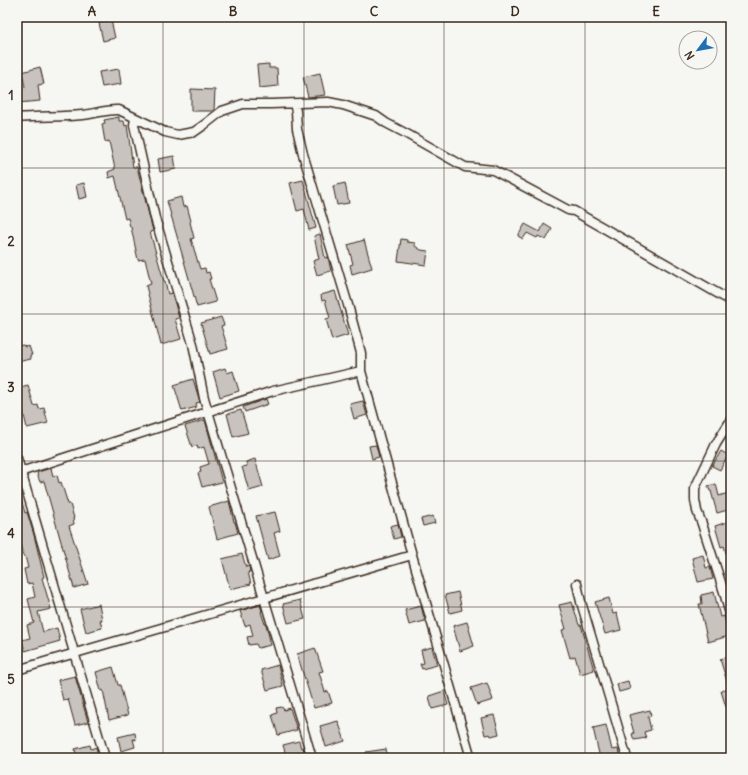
<svg xmlns="http://www.w3.org/2000/svg" width="748" height="775" font-family="Delius,sans-serif">
	<rect width="100%" height="100%" fill="#f6f6f2"/>
	<filter id="ink" filterUnits="userSpaceOnUse"><feTurbulence type="fractalNoise" baseFrequency=".025" numOctaves="2"/><feDisplacementMap in="SourceGraphic" scale="8" xChannelSelector="R" yChannelSelector="G"/><feConvolveMatrix kernelMatrix="1 2 1 2 8 2 1 2 1" color-interpolation-filters="sRGB"/></filter>
	<g filter="url(#ink)">
		<!-- building -->
		<path fill="#c8c3be" stroke="#3b2a1e" d="M111 20 115 38 103 41 99 23Z
			M269 64V68H277L278 86 259 88 257 65Z
			M40 67 44 84 38 85 40 101 17 103V88L25 87 22 72Z
			M119 69 121 84 102 87 99 72Z
			M320 73 325 95 308 97 303 77Z
			M191 89 215 90 214 110 213 111H191Z
			M119 117V121H124L125 126 127 125 133 167H137L153 231 150 232 164 281H165L168 294 172 293 179 318 175 319 181 339 161 345 146 286 151 284 145 259 138 260 131 227H130L128 218 125 219 115 176 109 178 108 172 115 169 109 141 105 142 102 124 105 123 104 120Z
			M174 156 176 169 160 172 158 159Z
			M303 180 316 228 309 230 304 209 297 211 290 183Z
			M84 183 87 197 79 199 76 185Z
			M345 183 349 203 337 205 333 186Z
			M181 197 183 207 187 206 191 221 190 222 194 238 191 239 200 269 205 268 206 273 209 272 211 279H209L216 302 197 307 167 201Z
			M525 224 540 232 544 224 552 229 546 240 538 236 537 238 527 233 523 239 518 236Z
			M320 234 325 258 328 257 331 271 317 275 313 261 319 259 314 236Z
			M401 239 407 240V242L415 243V246L421 250 428 251 426 265 398 261Z
			M364 240 372 268 352 274 350 265 353 264 348 245Z
			M335 291 348 335 332 340 326 319 330 318 325 300 322 301 321 295Z
			M221 317 224 325 221 326 228 349 210 354 201 323Z
			M23 345 25 347 29 346 32 355H30L31 359 17 362V346Z
			M225 368 227 373 233 371 239 391 220 397 213 372Z
			M193 379 200 402 196 403 197 407 182 411 174 385Z
			M28 385 34 406 38 405 39 409 44 408 48 423 27 428 20 399H18L17 394V388Z
			M266 399 268 404 245 412 243 407Z
			M363 401 367 415 354 419 350 404Z
			M241 410 248 433 233 437 227 414Z
			M205 420 222 482 202 487 198 473 201 472 200 467 209 464 204 447 198 449 197 445 192 447 185 426Z
			M376 445 379 457 372 459 369 446Z
			M721 451 728 455 720 470 712 466Z
			M255 459 263 487 249 491 242 467 247 466 246 462Z
			M51 468 53 476 57 475 59 483 61 482 68 504H70L74 518H73L74 524 69 526 88 584 74 588 44 481 40 482 37 474 38 472Z
			M716 484 719 496 728 493 731 509 717 513 711 491H710L708 486Z
			M17 491H19L25 513 27 512 34 535 44 577 42 578 51 609 38 612 43 632 57 628 60 641 25 651 22 640 30 638 27 625 34 623 28 599 35 597 32 583 27 584 24 569 28 568 25 556H23L19 539H17Z
			M229 501 234 522H235L238 533 217 539 209 507Z
			M275 512 280 531 274 533 280 556 268 560 256 516Z
			M433 516 435 523 423 526 421 519Z
			M730 521 731 526V563H729L724 546 721 547 715 526Z
			M398 524 401 537 394 539 390 526Z
			M242 554 246 567 249 566 250 572H248L251 584 230 589 222 559Z
			M703 555 706 568 710 567 713 579 698 582 692 558Z
			M458 592 462 610 450 613 445 595Z
			M714 592 720 617 724 616 729 636 708 642 699 604H702L701 595Z
			M609 598 613 614 617 613 621 630 605 634 595 602Z
			M300 600 305 619 288 623 283 604Z
			M572 602 579 625H581L594 670 580 674 575 656 570 658 562 630 566 629 559 605Z
			M99 604 102 620H100L102 628 86 632 80 609Z
			M260 605 262 611 261 612 265 624H266L271 645 258 648 256 644 249 645 247 637 253 636 250 624 245 626 240 611Z
			M421 606 425 621 409 625 405 610Z
			M467 622 474 646 460 651 453 626Z
			M432 647 437 665 422 669 420 664 424 663 421 650Z
			M315 648 323 671 319 672 325 692 328 691 332 703 314 708 297 654Z
			M731 656V705L726 707 721 691 729 688 720 659Z
			M278 665 283 686 267 690 261 670Z
			M113 667 118 685H120L128 715 109 720 103 690 101 691 96 672Z
			M75 676 88 722 75 725 68 699 63 700 58 680Z
			M628 681 630 689 619 692 617 684Z
			M487 683 493 700 477 705 471 688Z
			M444 691 448 705 432 709 429 696Z
			M282 707 284 710 290 708 297 730 278 735 272 715 277 713 276 708Z
			M650 710 651 716 648 717 651 730 644 732 646 738 634 740 632 734 634 733 629 715Z
			M494 715 499 734 491 736 490 734 485 735 481 718Z
			M338 721 345 741 326 747 320 726Z
			M606 725 612 750 618 749 620 758H600L593 728Z
			M135 733 136 740 133 739 135 747 121 751 118 737Z
			M299 741 301 748 303 747 306 758H283L282 753 285 752 283 745Z
			M90 745 91 749 96 747 99 758H77L75 749Z
			M386 749 387 756 367 758 366 752Z"/>
		<g fill="none" stroke-linecap="round" stroke-linejoin="round">
			<defs>
				<path id="minor" d="M294 104 296 111 297 129 303 154 348 305 361 353V371L412 555 471 758
					M17 118C39 116 61 117 82 115 94 114 107 109 119 110L165 132 178 135 194 132 204 125 222 111 243 104H271L328 102 343 105 376 116 386 123 405 133 465 167 493 170 568 210 574 211 731 301
					M135 118 134 125 155 218 193 344 204 398 312 758
					M731 420 716 444 695 488V500L697 511 702 524 724 592 731 619
					M17 458 105 758
					M17 473 273 391 361 371
					M577 584 581 602 627 758
					M17 670 412 555"/>
			</defs>
			<!-- minor casing -->
			<use href="#minor" stroke="#3b2a1e" stroke-width="11"/>
			<!-- minor -->
			<use href="#minor" stroke="#f6f6f2" stroke-width="8"/>
		</g>
	</g>
	<!-- grid -->
	<path fill="none" stroke="#3b2a1e" stroke-width="1" stroke-opacity="0.55" d="M163 17V758M304 17V758M444 17V758M585 17V758M17 168H731M17 314H731M17 461H731M17 607H731"/>
	<!-- margin -->
	<rect width="748" height="775" fill="none" stroke="#f6f6f2" stroke-width="44"/>
	<!-- north arrow -->
	<g transform="translate(698 50) rotate(238)"><circle r="19" fill="#f6f6f2" stroke="#aba49d"/>
	<path d="M0-3L7 15L0 10L-7 15Z" fill="#1f6fb2"/>
	<text y="-6" font-size="11" font-weight="bold" text-anchor="middle" fill="#3b2a1e">N</text>
	</g>
	<rect x="22" y="22" width="704" height="731" fill="none" stroke="#3b2a1e" stroke-width="1.5"/>
	<g font-size="13" text-anchor="middle" font-weight="bold" fill="#3b2a1e">
		<text x="92" y="16">A</text>
		<text x="233" y="16">B</text>
		<text x="374" y="16">C</text>
		<text x="515" y="16">D</text>
		<text x="656" y="16">E</text>
		<text x="11" y="100">1</text>
		<text x="11" y="246">2</text>
		<text x="11" y="392">3</text>
		<text x="11" y="538">4</text>
		<text x="11" y="684">5</text>
	</g>
</svg>
